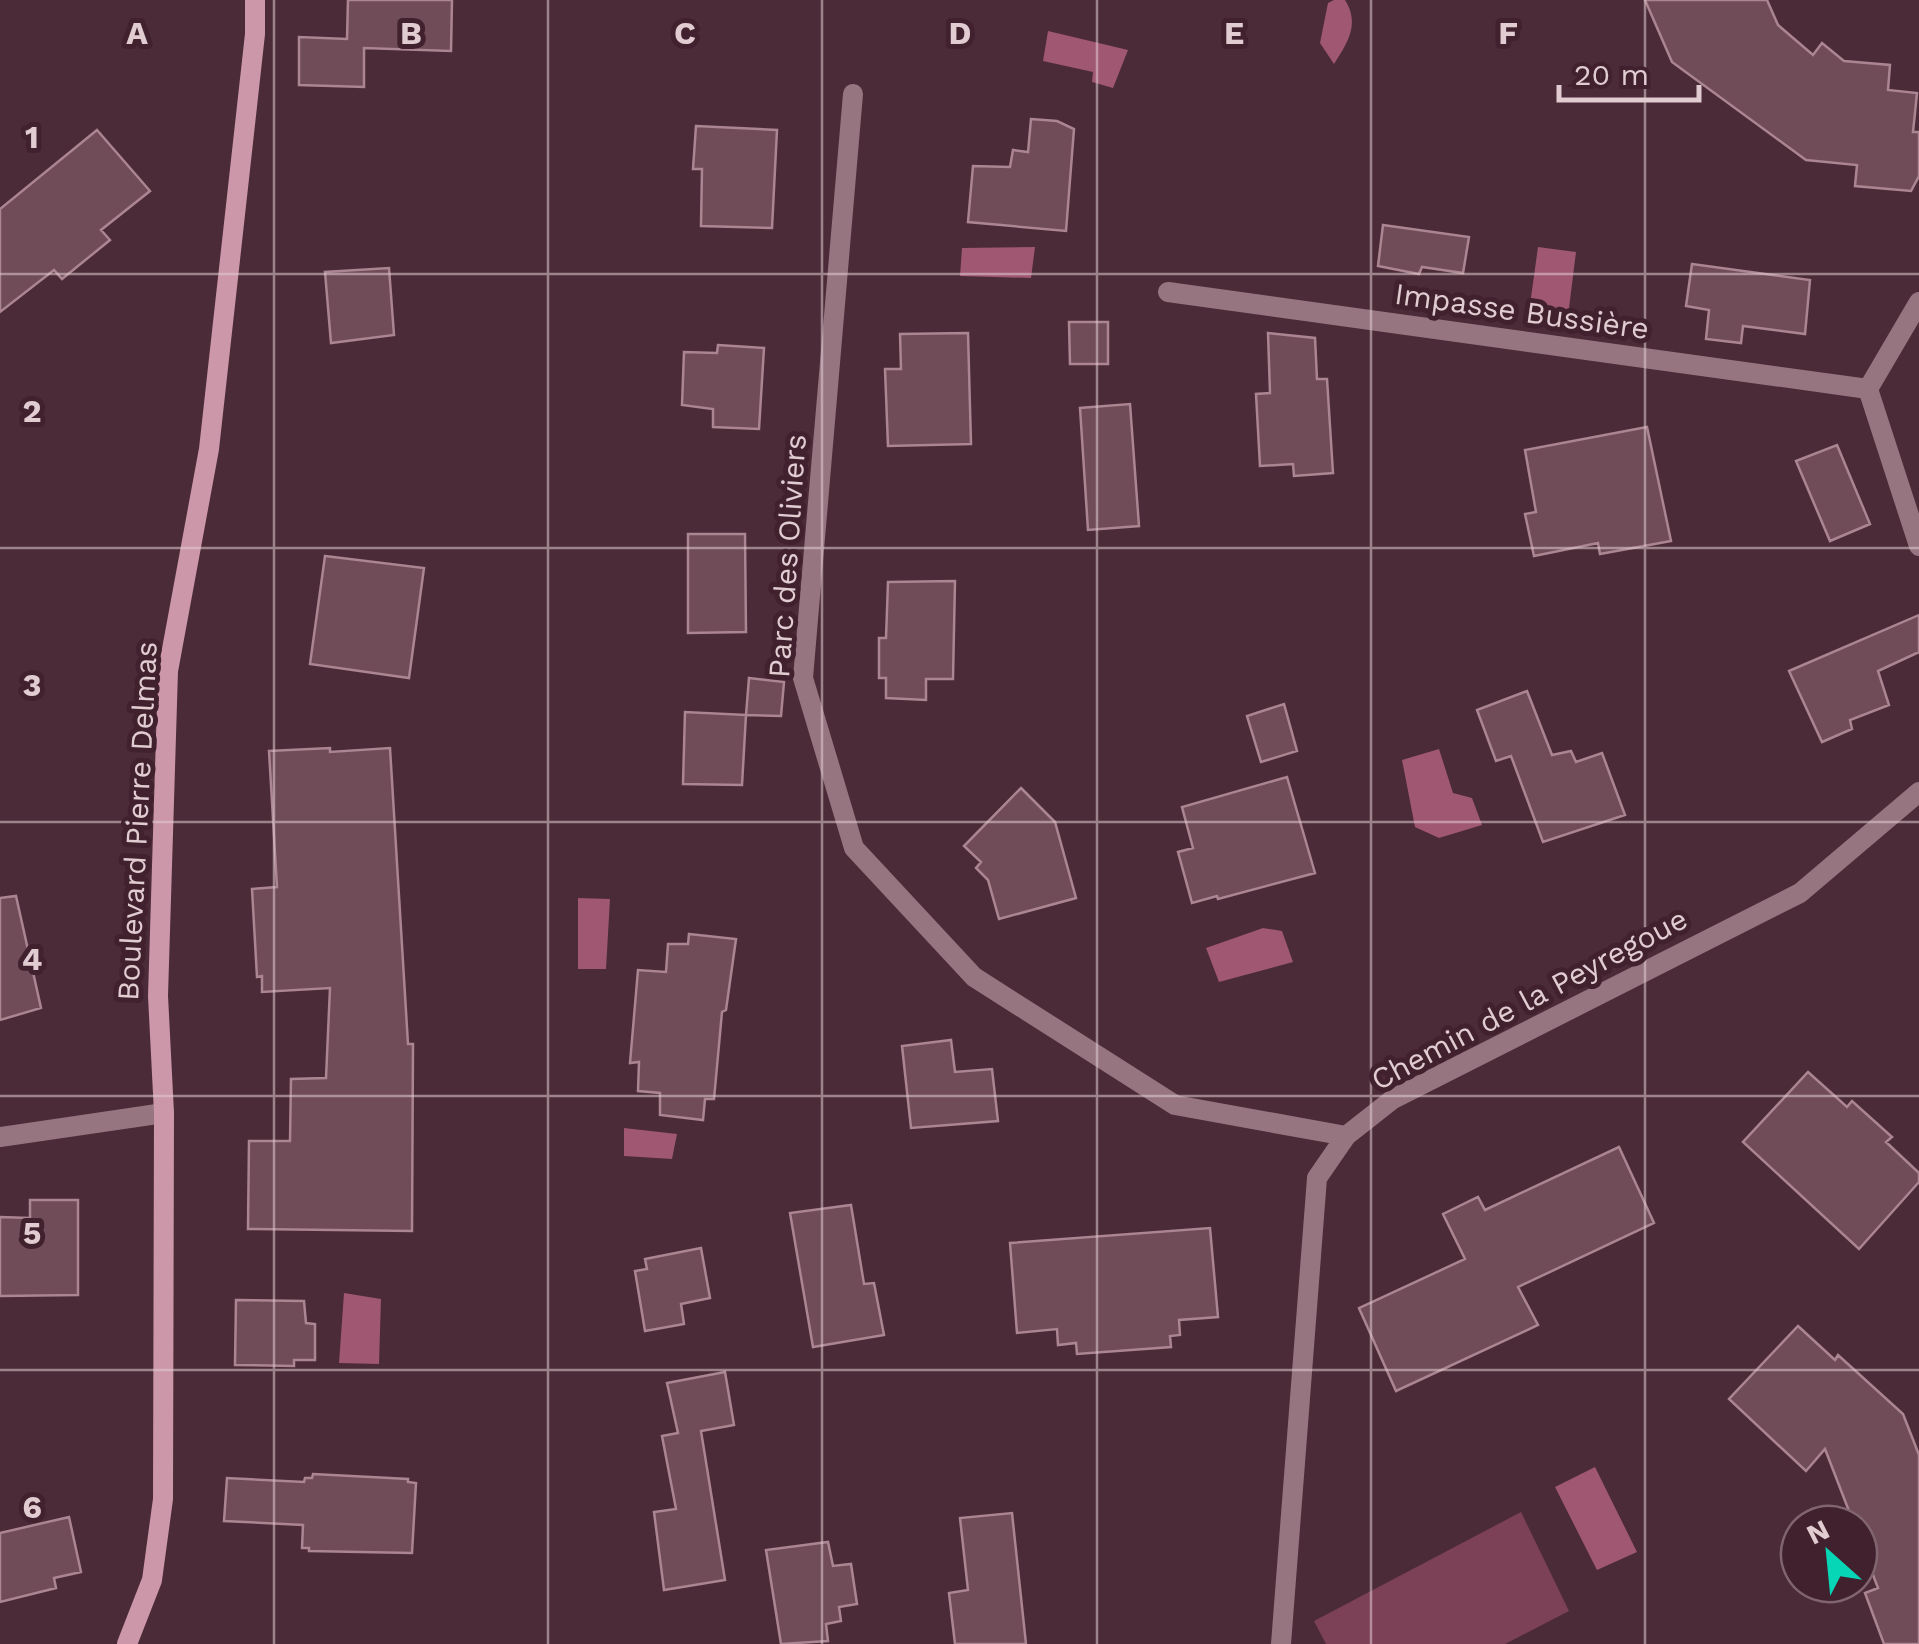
<svg xmlns="http://www.w3.org/2000/svg" width="1919" height="1644" font-family="'Work Sans',sans-serif">
	<rect width="100%" height="100%" fill="#4b2b37"/>
	<!-- green -->
	<path fill="#7c4057" d="M1521 1512 1569 1611 1505 1644H1326L1314 1621Z"/>
	<!-- water -->
	<path fill="#9f5772" d="M1334 0H1345C1360 24 1348 42 1334 64L1320 43 1328 3Z
		M1048 31 1128 50 1113 88 1092 82 1093 72 1043 61Z
		M1035 247 1031 278 960 276 962 248Z
		M1538 247 1576 252 1567 324 1528 319Z
		M1439 749 1453 793 1472 798 1482 825 1439 838 1415 827 1402 760Z
		M578 898 610 899 606 969H578Z
		M1263 928 1282 931 1293 962 1219 982 1206 948Z
		M624 1128 677 1134 672 1159 624 1156Z
		M344 1293 381 1299 379 1364 339 1363Z
		M1595 1467 1637 1552 1597 1570 1555 1487Z"/>
	<!-- building -->
	<path fill="#6f4c58" stroke="#ab8591" stroke-width="2.5" d="M348 0H452L451 51 364 48V87L299 85V37L347 39Z
		M1645 0H1767L1778 25 1813 55 1822 43 1844 61 1890 65 1888 90 1917 93 1913 132H1919V176L1911 191 1855 186 1857 165 1806 160 1672 62Z
		M1031 119 1057 121 1074 129 1066 231 968 222 973 166 1010 167 1013 150 1028 152Z
		M696 126 777 130 772 228 701 226 702 169H693Z
		M97 130 150 191 101 230 110 240 62 279 54 270 0 312V209Z
		M1383 225 1469 237 1463 273 1422 267 1419 274 1378 266Z
		M1692 264 1810 280 1805 334 1743 326 1741 343 1706 339 1709 310 1686 306Z
		M389 268 394 335 331 343 325 272Z
		M1069 322H1108V364H1070Z
		M968 333 971 444 888 446 885 369H901L900 334Z
		M1268 333 1315 338 1317 379H1327L1333 473 1294 476 1293 464 1260 466 1256 394 1270 393Z
		M718 345 764 348 759 429 713 427V409L682 405 684 352 717 353Z
		M1130 404 1139 526 1088 530 1080 408Z
		M1647 427 1671 541 1600 554 1598 543 1534 556 1525 514 1536 512 1525 450Z
		M1837 445 1870 524 1830 541 1796 461Z
		M688 534H745L746 632 688 633Z
		M325 556 424 568 409 678 310 664Z
		M955 581 953 679H926V700L886 698V678H879V638H886L888 582Z
		M1919 615V652L1878 671 1889 705 1850 720 1852 729 1822 742 1789 671Z
		M749 678 784 682 781 716 746 715 742 785 683 784 685 712 746 715Z
		M1527 691 1552 755 1571 751 1576 762 1602 753 1625 815 1543 842 1511 756 1496 761 1477 710Z
		M1284 704 1297 751 1261 762 1247 716Z
		M330 748V752L390 748 408 1044H413L412 1231 248 1229 249 1141H290L291 1079 326 1078 330 988 262 992V976L257 977 252 889 277 887 269 751Z
		M1287 777 1315 873 1218 899 1217 896 1192 903 1178 852 1193 848 1182 807Z
		M1021 788 1055 822 1076 898 999 919 988 880 976 868 981 862 964 846Z
		M16 896 41 1008 0 1020V898Z
		M689 934 736 939 726 1010 722 1012 714 1099H705L703 1120 660 1115V1093L638 1091 639 1062 630 1063 638 970 666 972 668 944H688Z
		M951 1040 955 1072 992 1069 998 1121 911 1128 902 1046Z
		M1808 1072 1847 1107 1852 1101 1892 1137 1886 1142 1919 1173V1182L1859 1249 1743 1142Z
		M1619 1147 1654 1223 1518 1287 1538 1325 1396 1391 1359 1308 1465 1259 1443 1214 1478 1197 1485 1210Z
		M30 1200H78V1295L0 1296V1217L30 1218Z
		M851 1205 864 1284 874 1283 884 1335 813 1347 790 1213Z
		M1210 1228 1218 1317 1179 1320 1180 1335 1170 1336 1171 1347 1077 1354 1076 1343 1058 1345 1057 1329 1017 1333 1010 1243Z
		M701 1248 710 1298 681 1304 684 1324 645 1331 635 1271 647 1269 645 1259Z
		M236 1300 304 1301 306 1323 315 1324V1360H294V1366L235 1365Z
		M1798 1326 1835 1360 1838 1355 1903 1414 1919 1455V1644H1884L1865 1593 1878 1588 1859 1538V1524H1854L1825 1449 1806 1471 1729 1399Z
		M725 1372 734 1425 701 1431 725 1580 664 1590 654 1512 676 1509 662 1436 678 1433 667 1383Z
		M313 1474 408 1479V1482L416 1483 412 1553 309 1551V1548H302L303 1525 224 1521 227 1478 304 1482 305 1478H312Z
		M1012 1513 1026 1644H955L949 1593 968 1590 960 1518Z
		M69 1517 81 1572 54 1578 56 1588 0 1602V1533Z
		M828 1542 833 1566 851 1564 857 1604 839 1607 841 1621 826 1624 828 1641 781 1644 766 1550Z"/>
	<g fill="none" stroke-linecap="round" stroke-linejoin="round">
		<!-- street -->
		<path stroke="#967580" stroke-width="20" d="M853 94 803 678 854 848 974 977 1175 1105 1346 1136
			M1168 292 1868 389
			M1919 302 1868 389 1919 546
			M0 1137 164 1113
			M1281 1644 1317 1178 1346 1136 1393 1099 1800 893 1919 792"/>
		<!-- secondary -->
		<path stroke="#cc97a9" stroke-width="20" d="M127 1644 152 1580 163 1499 164 1113 158 996 168 671 209 449 255 34V0"/>
	</g>
	<!-- grid -->
	<path fill="none" stroke="#e1ccd2" stroke-width="2.5" stroke-opacity="0.55" d="M274 0V1644M548 0V1644M822 0V1644M1097 0V1644M1371 0V1644M1645 0V1644M0 274H1919M0 548H1919M0 822H1919M0 1096H1919M0 1370H1919"/>
	<g text-anchor="middle" dominant-baseline="central" stroke-width="10" stroke-linejoin="round" paint-order="stroke">
		<!-- street labels -->
		<g font-size="30" fill="#e1ccd2" stroke="#40212d">
			<text transform="translate(1522 311) rotate(8)">Impasse Bussière</text>
			<text transform="translate(787 556) rotate(-86)">Parc des Oliviers</text>
			<text transform="translate(137 821) rotate(-87)">Boulevard Pierre Delmas</text>
			<text transform="translate(1529 999) rotate(-28)">Chemin de la Peyregoue</text>
		</g>
	</g>
	<g font-size="32" text-anchor="middle" font-weight="bold" fill="#e1ccd2" stroke="#40212d" stroke-width="10" stroke-linejoin="round" paint-order="stroke">
		<text x="137" y="44">A</text>
		<text x="411" y="44">B</text>
		<text x="685" y="44">C</text>
		<text x="960" y="44">D</text>
		<text x="1234" y="44">E</text>
		<text x="1508" y="44">F</text>
		<text x="32" y="148">1</text>
		<text x="32" y="422">2</text>
		<text x="32" y="696">3</text>
		<text x="32" y="970">4</text>
		<text x="32" y="1244">5</text>
		<text x="32" y="1518">6</text>
	</g>
	<!-- north arrow -->
	<g transform="translate(1829 1554) rotate(333)"><circle r="48" fill="#40212d" stroke="#80656f" stroke-width="2.5"/>
	<path d="M0-8L18 38L0 25L-18 38Z" fill="#06d5b6"/>
	<text y="-15" font-size="28" font-weight="bold" text-anchor="middle" fill="#e1ccd2">N</text>
	</g>
	<!-- scale -->
	<path d="M1559 85v15h140v-15" fill="none" stroke="#e1ccd2" stroke-width="5"/>
	<text x="1574" y="85" font-size="30" fill="#e1ccd2" stroke="#40212d" stroke-width="8" paint-order="stroke">20 m</text>
</svg>
